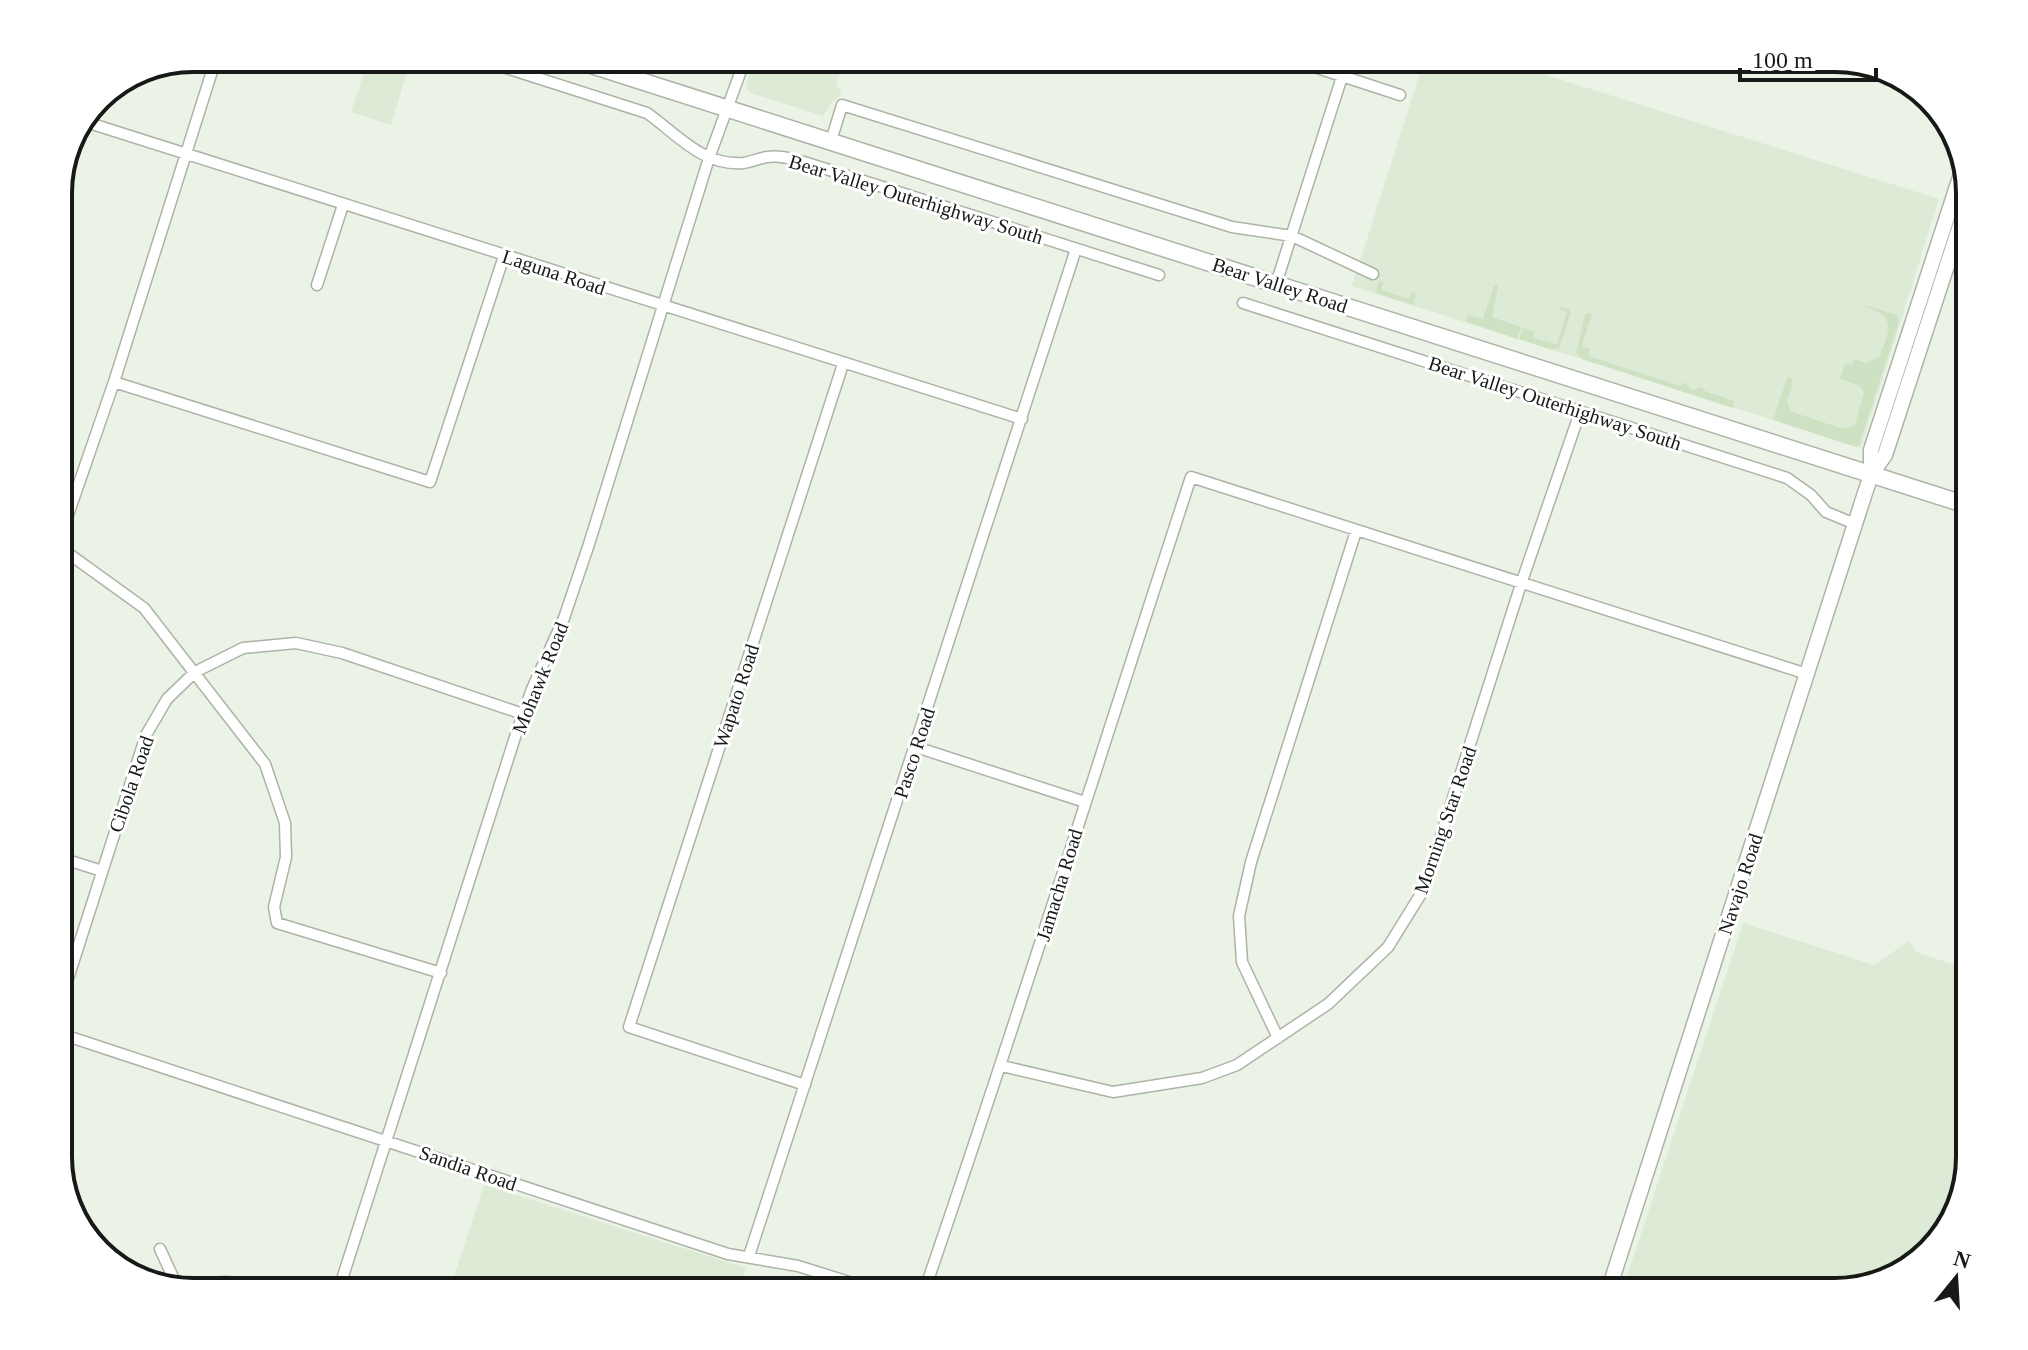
<svg xmlns="http://www.w3.org/2000/svg" width="2028" height="1350" font-family="Georgia,serif">
	<rect width="100%" height="100%" fill="#ebf3e6"/>
	<!-- built -->
	<path fill="#ddead5" d="M1424 60H1499L1939 199 1861 448 1352 286Z
		M753 64H843L836 86 841 89 840 96 833 101 823 116 751 93 747 90 746 85Z
		M409 66 391 125 351 112 366 67Z
		M1743 923 1874 965 1909 941 1916 952 1970 970V1158L1947 1233 1895 1278 1836 1292H1622Z
		M484 1185 746 1268 738 1292H449Z"/>
	<!-- green -->
	<path fill="#cfe1c3" d="M1379 281 1383 282 1381 290 1409 299 1412 292 1416 293 1413 305 1375 293Z
		M1494 285 1498 286 1492 317 1521 327 1517 339 1466 322 1468 315 1483 319Z
		M1864 305 1897 315 1899 322 1859 445 1856 447 1773 420 1787 378 1790 377 1793 382 1787 401 1790 411 1843 429 1855 425 1864 392 1860 386 1840 379 1845 363 1852 365 1854 359 1867 363 1879 357C1884 345 1895 323 1881 314 1876 310 1868 308 1864 305Z
		M1561 306 1569 309 1571 313 1559 348 1552 350 1519 339 1523 328 1535 332 1533 338 1557 344 1567 312 1560 309Z
		M1589 313 1592 314 1582 346 1590 349 1588 356 1681 386 1683 382 1692 390 1702 387 1705 391 1734 401 1733 408 1582 359 1576 353 1585 315Z
		M1970 768V824L1954 818Z"/>
	<g fill="none" stroke-linecap="round" stroke-linejoin="round">
		<defs>
			<path id="street" d="M1296 61 1400 95
				M500 66 647 113C677 134 702 166 743 163 752 162 759 158 767 157 780 155 792 159 804 162L1159 275
				M86 122 1022 419
				M831 141 842 105 1232 227 1292 236 1373 274
				M1276 284 1347 61
				M317 285 343 205
				M1243 303 1787 478 1811 495 1826 512 1855 524
				M114 382 430 482 504 256
				M58 544 114 382 213 68
				M58 546 144 608 265 764 285 823 286 857 274 907 277 923 441 973
				M916 747 1085 802
				M58 857 102 871
				M58 1010 146 735 167 699 195 672 243 648 296 643 342 653 523 714
				M58 1033 728 1254 798 1266 881 1292
				M1278 1038 1242 962 1239 916 1251 862 1356 531
				M1002 1066 1113 1092 1202 1078 1237 1065 1328 1004 1388 947 1424 889 1521 584 1580 412
				M805 1085 629 1027 843 364
				M160 1249 178 1288
				M749 1256 1076 249
				M181 1288C219 1279 240 1280 277 1292
				M338 1292 516 734 532 689 564 618 589 544 709 158 743 65
				M924 1292C1017 1022 1102 749 1191 477L1807 674"/>
			<path id="secondary" d="M1871 475V450L1964 165
				M1608 1292 1864 496 1871 475 1885 455 1970 195"/>
			<path id="primary" d="M591 65 1970 506"/>
		</defs>
		<!-- street casing -->
		<use href="#street" stroke="#acb4a7" stroke-width="13"/>
		<!-- secondary casing -->
		<use href="#secondary" stroke="#acb4a7" stroke-width="17"/>
		<!-- primary casing -->
		<use href="#primary" stroke="#acb4a7" stroke-width="19"/>
		<!-- street -->
		<use href="#street" stroke="#fff" stroke-width="10"/>
		<!-- secondary -->
		<use href="#secondary" stroke="#fff" stroke-width="14"/>
		<!-- primary -->
		<use href="#primary" stroke="#fff" stroke-width="16"/>
	</g>
	<g text-anchor="middle" dominant-baseline="central" stroke-width="6" stroke-linejoin="round" paint-order="stroke">
		<!-- street labels -->
		<g font-size="20" fill="#161915" stroke="#fff">
			<text transform="translate(916 199) rotate(17)">Bear Valley Outerhighway South</text>
			<text transform="translate(554 272) rotate(18)">Laguna Road</text>
			<text transform="translate(1280 285) rotate(18)">Bear Valley Road</text>
			<text transform="translate(1555 403) rotate(18)">Bear Valley Outerhighway South</text>
			<text transform="translate(540 678) rotate(-68)">Mohawk Road</text>
			<text transform="translate(736 696) rotate(-72)">Wapato Road</text>
			<text transform="translate(914 753) rotate(-72)">Pasco Road</text>
			<text transform="translate(131 784) rotate(-71)">Cibola Road</text>
			<text transform="translate(1445 820) rotate(-71)">Morning Star Road</text>
			<text transform="translate(1740 884) rotate(-72)">Navajo Road</text>
			<text transform="translate(1059 885) rotate(-73)">Jamacha Road</text>
			<text transform="translate(468 1168) rotate(19)">Sandia Road</text>
		</g>
	</g>
	<!-- crop -->
	<path d="M0 0H2028V1350H0ZM193 72H1835A121 121 0 0 1 1956 193V1157A121 121 0 0 1 1835 1278H193A121 121 0 0 1 72 1157V193A121 121 0 0 1 193 72Z" fill="#fff" fill-rule="evenodd"/>
	<path fill="none" stroke="#161915" stroke-width="4" d="M193 72H1835A121 121 0 0 1 1956 193V1157A121 121 0 0 1 1835 1278H193A121 121 0 0 1 72 1157V193A121 121 0 0 1 193 72Z"/>
	<!-- north arrow -->
	<g transform="translate(1956 1278) rotate(18)" stroke="#ffffff" stroke-width="6" paint-order="stroke">
	<path d="M0-6L14 30L0 20L-14 30Z" fill="#161915"/>
	<text y="-12" font-size="22" font-weight="bold" text-anchor="middle" fill="#161915">N</text>
	</g>
	<!-- scale -->
	<path d="M1740 68v12h136v-12" fill="none" stroke="#161915" stroke-width="4"/>
	<text x="1752" y="68" font-size="24" fill="#161915" stroke="#ffffff" stroke-width="6" paint-order="stroke">100 m</text>
</svg>
